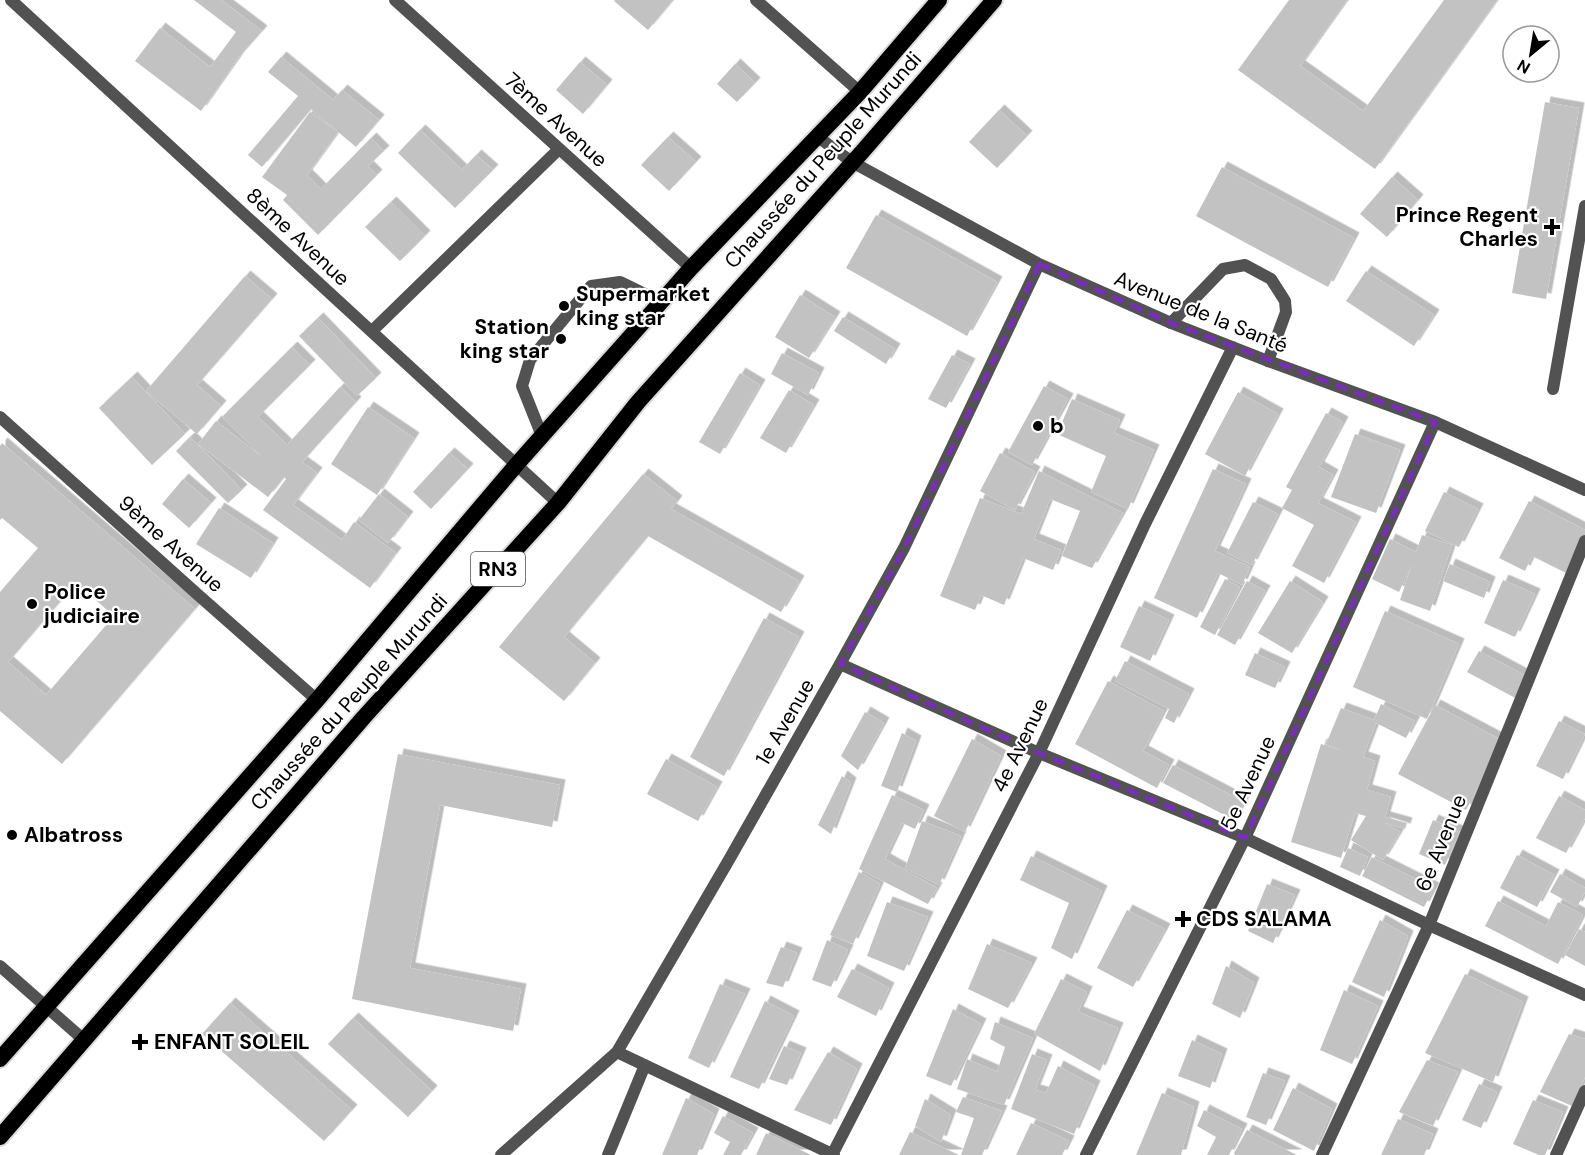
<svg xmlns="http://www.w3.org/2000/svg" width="1585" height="1155" font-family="'DM Sans',sans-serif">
	<defs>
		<filter id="shadow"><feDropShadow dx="5.5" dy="-5.5" stdDeviation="0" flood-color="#0004"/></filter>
	</defs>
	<rect width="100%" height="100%" fill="#fff"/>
	<!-- building -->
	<path fill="#c2c2c2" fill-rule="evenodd" filter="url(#shadow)" d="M194 0H221L262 31 239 57 201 111 135 61 160 28 210 67 236 32Z
		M615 0H673L648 30 614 1Z
		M1289 0H1347L1300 66 1363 111 1444 0H1497L1375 169 1238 70Z
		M281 57 333 100 342 90 379 120 356 147 311 109 262 167 248 155 298 96 268 72Z
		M580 62 607 85 583 114 556 90Z
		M735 64 755 83 737 102 717 84Z
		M1545 102 1579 108 1546 299 1512 293Z
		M999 110 1027 136 997 168 969 142Z
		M310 112 338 132 307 175 321 189 371 138 384 151 368 166 377 175 318 235 283 200 287 195 262 177Z
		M420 130 462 170 476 155 493 170 455 208 398 153Z
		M668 137 696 162 669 191 641 165Z
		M1222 167 1354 238 1328 287 1196 216Z
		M1392 177 1418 200 1387 237 1360 214Z
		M391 202 425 236 400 261 365 227Z
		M876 215 997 282 967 336 846 268Z
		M1366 271 1434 315 1414 346 1346 301Z
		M245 276 272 299 197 385 221 406 197 434 146 391Z
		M800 295 835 317 809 358 775 337Z
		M843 317 895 349 886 364 834 331Z
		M318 318 376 378 357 396 299 336Z
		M292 347 310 365 258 417 287 445 340 387 356 402 302 462 317 473 293 505 342 540 354 522 396 553 370 588 263 510 286 479 284 477 268 497 198 444 216 421 262 457 222 417Z
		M782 353 819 373 808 395 771 374Z
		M952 355 970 364 946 408 928 399Z
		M740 373 760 385 720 454 699 442Z
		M132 377 185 434 152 465 99 408Z
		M1044 386 1068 399 1032 465 1008 452Z
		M789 390 814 405 786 453 760 438Z
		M1238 392 1278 414 1245 476 1205 454Z
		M1072 399 1120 420 1114 433 1154 450 1128 509 1091 492 1106 456 1057 434Z
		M368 407 414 438 377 495 331 464Z
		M1326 413 1343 422 1319 467 1333 475 1318 503 1356 522 1324 583 1292 566 1314 525 1282 508 1292 490 1286 487Z
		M1355 434 1400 450 1376 513 1331 497Z
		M190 437 242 490 228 503 176 451Z
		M2 443 195 609 62 764 0 711V592L38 548 2 518 0 520V446ZM76 583 114 616 46 695 8 662Z
		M449 453 468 469 431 509 413 492Z
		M1000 453 1035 472 1015 510 980 491Z
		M1213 469 1246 484 1215 551 1250 567 1242 585 1218 573 1197 618 1154 598Z
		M1039 471 1123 513 1092 568 1062 556 1080 511 1050 499 1034 539 1061 550 1053 570 1023 558 1004 605 981 595 975 610 940 596 980 498 1021 514Z
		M643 474 677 501 671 509 799 581 781 612 648 536 564 637 595 663 564 701 499 647Z
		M183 479 211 503 189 528 162 504Z
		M1444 492 1478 509 1459 547 1425 531Z
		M379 494 408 517 388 543 359 520Z
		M1529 501 1585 530V546L1570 575 1532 556 1525 571 1499 558Z
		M1253 502 1278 514 1252 565 1227 553Z
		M219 508 273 543 251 578 196 544Z
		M1422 535 1452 545 1430 611 1400 600 1412 564 1399 592 1372 579 1390 539 1416 552Z
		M1450 564 1490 582 1484 598 1443 581Z
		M1225 579 1240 587 1215 635 1200 627Z
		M1503 580 1535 594 1515 637 1484 623Z
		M1247 581 1265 591 1235 645 1217 635Z
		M1290 581 1323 602 1292 653 1258 633Z
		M1139 606 1169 620 1150 661 1120 647Z
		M1385 611 1459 644 1427 719 1353 687Z
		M764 618 799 637 724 776 690 757Z
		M1479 651 1528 677 1517 699 1467 672Z
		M1255 653 1285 667 1275 688 1245 675Z
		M1125 661 1189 694 1174 723 1165 718 1169 709 1115 681Z
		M1108 681 1164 711 1143 751 1169 765 1157 788 1075 744Z
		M1381 704 1415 721 1406 738 1376 723 1363 757 1375 761 1367 790 1391 797 1385 817 1407 823 1405 829 1383 822 1400 832 1383 860 1351 840 1366 816 1355 813 1341 858 1291 842 1321 744 1343 751 1326 744 1341 708 1374 720Z
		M1435 705 1503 741 1466 810 1398 774Z
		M865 712 884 723 858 770 841 756Z
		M1559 721 1585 734 1563 779 1536 766Z
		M902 733 916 741 897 792 881 786Z
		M972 739 1001 756 965 832 934 816Z
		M398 754 560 785 552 827 440 805 410 968 521 989 513 1031 352 999Z
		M666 759 717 787 698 821 647 794Z
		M1173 765 1244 802 1234 820 1163 783Z
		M842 776 851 783 831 834 818 825Z
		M892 795 924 810 915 829 902 823 885 859 937 888 928 904 859 869Z
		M1559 796 1585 810V818L1566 853 1536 838Z
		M1433 820 1460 832 1445 865 1419 854Z
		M922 821 961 836 939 885 905 868Z
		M1348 848 1368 857 1360 876 1340 867Z
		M1517 855 1554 875 1537 907 1500 888Z
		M1031 856 1102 891 1072 959 1051 948 1069 903 1020 880Z
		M1372 857 1434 888 1424 907 1362 876Z
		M859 872 880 884 853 944 830 935Z
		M1560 874 1585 888V892L1577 907 1550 892Z
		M1267 884 1295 895 1273 943 1248 931Z
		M1498 901 1546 926 1558 902 1583 915 1558 964 1485 926Z
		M887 902 928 917 904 971 867 956Z
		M1127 910 1165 929 1133 987 1097 968Z
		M1380 920 1408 936 1384 997 1352 982Z
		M1579 929 1585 932V966L1565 955Z
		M827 940 848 950 831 987 812 980Z
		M987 944 1032 963 1008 1008 968 989Z
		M781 947 797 953 783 987 766 983Z
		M1226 966 1254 983 1240 1018 1212 1004Z
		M852 969 889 988 876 1016 837 997Z
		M1465 974 1523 1002 1493 1082 1425 1053Z
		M1061 979 1087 992 1078 1012 1118 1028 1100 1071 1034 1034Z
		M720 984 745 994 709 1068 688 1058Z
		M1344 990 1378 1006 1352 1064 1320 1050Z
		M765 1001 794 1016 759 1089 730 1077Z
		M230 1003 352 1110 324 1141 202 1034Z
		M953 1009 981 1024 951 1086 926 1076Z
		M353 1018 432 1091 408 1117 328 1044Z
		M995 1022 1033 1038 1004 1105 957 1089 967 1059 997 1072 1005 1047 990 1039Z
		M1569 1034 1585 1039V1077L1572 1106 1540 1092Z
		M1192 1040 1222 1054 1210 1088 1178 1076Z
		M784 1046 801 1053 787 1085 769 1079Z
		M828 1052 857 1069 831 1125 794 1110Z
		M1032 1054 1047 1060 1035 1090 1046 1093 1058 1066 1095 1086 1074 1134 1011 1109Z
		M1427 1060 1458 1072 1433 1126 1399 1112Z
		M1263 1073 1285 1081 1266 1125 1246 1117Z
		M1479 1084 1497 1092 1481 1128 1462 1120Z
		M1293 1088 1332 1109 1314 1151 1273 1130Z
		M1162 1093 1194 1107 1181 1155H1136Z
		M963 1097 1002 1111 982 1155H961L974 1118 956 1112Z
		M686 1098 714 1114 697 1155H662Z
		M925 1099 951 1115 941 1142 915 1126Z
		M1533 1100 1563 1112 1545 1155H1539L1513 1144Z
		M1204 1110 1242 1129 1229 1155H1207L1216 1137 1197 1126Z
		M723 1116 753 1133 741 1155H723L730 1142 714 1133Z
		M1398 1119 1433 1134 1424 1155H1381Z
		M1031 1123 1069 1141 1062 1155H1016Z
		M1247 1130 1297 1155H1235L1234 1153Z
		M910 1132 959 1155H899Z
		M766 1133 811 1155H756Z"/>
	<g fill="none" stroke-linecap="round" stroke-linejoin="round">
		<defs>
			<path id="trunk" d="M0 1059 317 700 517 464 661 302 691 268 860 92 939 0
				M0 1137 364 717 558 503 638 402 862 152 994 0"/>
		</defs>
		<!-- trunk casing -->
		<use href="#trunk" stroke="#dbdbdb" stroke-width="20"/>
		<!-- service -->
		<path stroke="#525252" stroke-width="12" d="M1171 323 1223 269 1245 265 1271 279 1285 301 1286 312 1268 361
			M372 331 559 149
			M1553 389 1585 206
			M542 436 522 386 530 360 591 286 620 282 661 302"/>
		<!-- minor -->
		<path stroke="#525252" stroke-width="12" d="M11 0 558 503
			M395 0 691 268
			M756 0 860 92
			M818 137 852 162 1039 264 1171 323 1268 361 1435 422 1585 490
			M0 417 196 593 317 700
			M840 664 1039 753 1245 838 1429 925 1585 995
			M617 1052 834 1155
			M501 1155 617 1052 730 858 840 664 904 548 1039 264
			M608 1155 645 1065
			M832 1155 1039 753 1145 524 1233 347
			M1086 1155 1245 838 1435 422
			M1322 1155 1429 925 1585 541
			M1556 1155 1585 1091"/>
		<!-- tertiary -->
		<path stroke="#525252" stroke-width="12" d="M0 966 84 1040"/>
		<!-- trunk -->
		<use href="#trunk" stroke="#000" stroke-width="16"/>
	</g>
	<!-- marked area -->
	<path fill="none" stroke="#7b2cbf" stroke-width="4.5" stroke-dasharray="12 8" stroke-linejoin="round" d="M1039 264 1171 323 1435 422 1245 838 1039 753 840 664 904 548Z"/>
	<!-- markers -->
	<g fill="#000" stroke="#fff" stroke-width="2">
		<path d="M1549 218h6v6h6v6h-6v6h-6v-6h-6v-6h6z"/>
		<circle cx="564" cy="306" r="6"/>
		<circle cx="561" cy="339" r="6"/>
		<circle cx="1038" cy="426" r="6"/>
		<circle cx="32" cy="604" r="6"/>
		<circle cx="12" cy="835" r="6"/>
		<path d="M1180 910h6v6h6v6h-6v6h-6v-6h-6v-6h6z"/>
		<path d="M137 1033h6v6h6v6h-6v6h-6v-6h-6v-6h6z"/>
	</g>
	<g text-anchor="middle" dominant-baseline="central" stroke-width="4.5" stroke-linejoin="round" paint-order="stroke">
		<!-- shield labels -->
		<rect fill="#fff" stroke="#4c4c4c" stroke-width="1.5" x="471" y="552" width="54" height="34" rx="4.5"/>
		<g font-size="20" font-weight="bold" fill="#000">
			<text x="498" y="569">RN3</text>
		</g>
		<!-- street labels -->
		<g font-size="21" fill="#000" stroke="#fff">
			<text transform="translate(556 120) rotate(42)">7ème Avenue</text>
			<text transform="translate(823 160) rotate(-48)">Chaussée du Peuple Murundi</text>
			<text transform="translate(298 237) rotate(43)">8ème Avenue</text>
			<text transform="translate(1201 312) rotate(22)">Avenue de la Santé</text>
			<text transform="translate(171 544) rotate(42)">9ème Avenue</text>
			<text transform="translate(349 702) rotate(-48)">Chaussée du Peuple Murundi</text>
			<text transform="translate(785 722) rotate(-60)">1e Avenue</text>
			<text transform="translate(1020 745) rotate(-64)">4e Avenue</text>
			<text transform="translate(1248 783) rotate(-65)">5e Avenue</text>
			<text transform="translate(1441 843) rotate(-68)">6e Avenue</text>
		</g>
		<!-- poi labels -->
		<g font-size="21" font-weight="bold" fill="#000" stroke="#fff" text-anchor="start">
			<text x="1538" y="215" text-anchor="end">Prince Regent<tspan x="1538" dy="24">Charles</tspan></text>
			<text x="576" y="294">Supermarket<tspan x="576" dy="24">king star</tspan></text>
			<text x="549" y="327" text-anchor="end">Station<tspan x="549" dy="24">king star</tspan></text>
			<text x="1050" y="426">b</text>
			<text x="44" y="592">Police<tspan x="44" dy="24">judiciaire</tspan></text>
			<text x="24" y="835">Albatross</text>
			<text x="1196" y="919">CDS SALAMA</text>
			<text x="154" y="1042">ENFANT SOLEIL</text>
		</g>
	</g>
	<!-- north arrow -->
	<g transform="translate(1531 54) rotate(210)"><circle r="28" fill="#ffffff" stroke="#999999" stroke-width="1.5"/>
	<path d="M0-4.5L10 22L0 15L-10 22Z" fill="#000000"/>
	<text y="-9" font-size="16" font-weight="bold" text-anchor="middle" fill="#000000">N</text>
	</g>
</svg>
